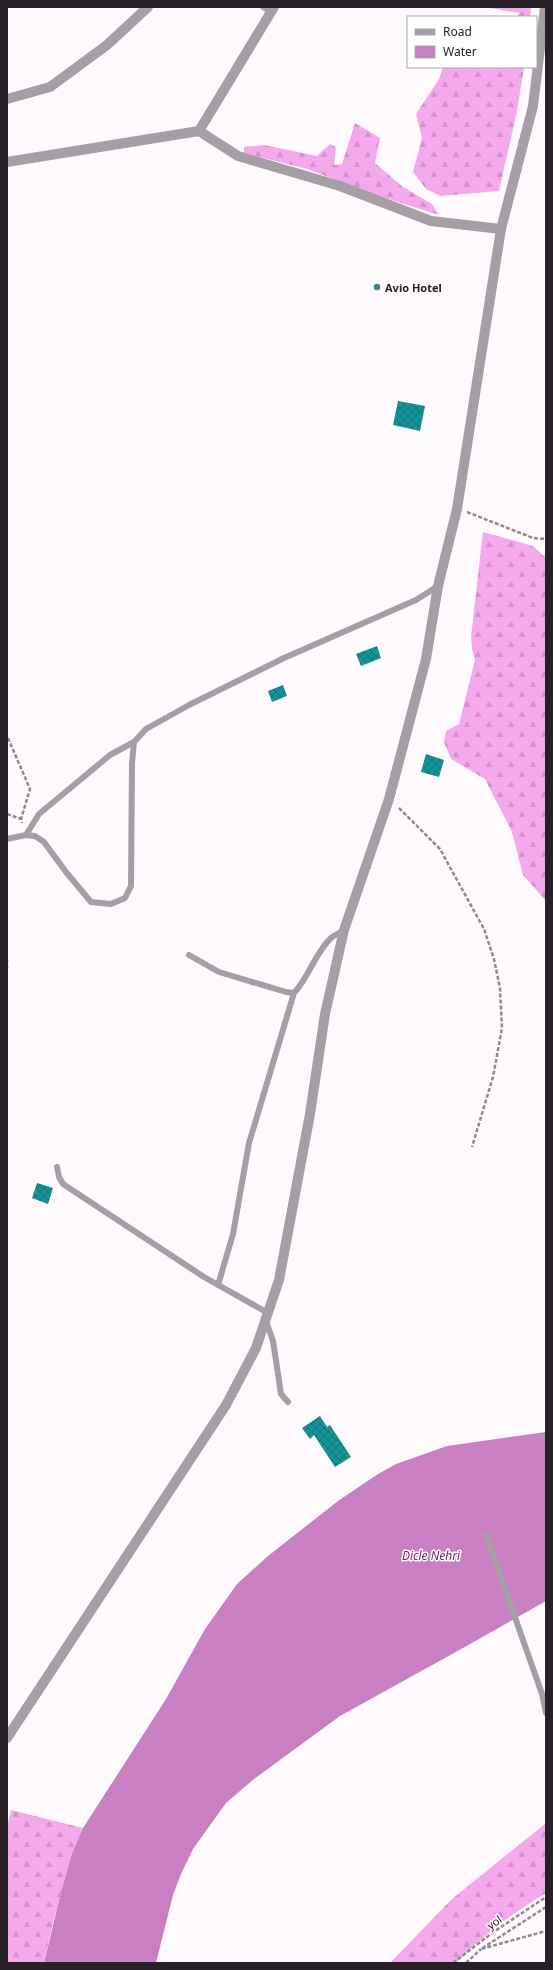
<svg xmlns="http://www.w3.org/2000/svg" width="553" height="1970" font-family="'Noto Sans',sans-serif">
	<defs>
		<pattern id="forest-firs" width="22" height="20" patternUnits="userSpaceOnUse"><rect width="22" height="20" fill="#f5a9ed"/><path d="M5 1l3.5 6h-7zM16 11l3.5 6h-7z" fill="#d291cb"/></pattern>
		<pattern id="building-cross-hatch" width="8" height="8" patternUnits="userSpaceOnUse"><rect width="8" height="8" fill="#159398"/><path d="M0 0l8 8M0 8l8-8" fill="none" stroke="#13787c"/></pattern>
	</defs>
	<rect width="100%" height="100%" fill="#fefafd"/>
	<!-- forest -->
	<path fill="url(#forest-firs)" d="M485 7H531L530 17H518L519 13Z
		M443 67H524L517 111 499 191 441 196 426 189 413 172 422 138 416 114 439 79Z
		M355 123 380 138 375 163 403 187 432 204 439 215 382 197 307 169 244 153V147L264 145 317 156 330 144 336 147 334 165 342 164Z
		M483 532 533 546 546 558V901L523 875 512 832 485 779 451 759 444 742 446 731 459 724 475 660 472 649 471 637Z
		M11 1810 83 1828C65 1871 54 1917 44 1963H7V1827Z
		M546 1823V1893C511 1914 485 1934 456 1963H390L452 1899Z"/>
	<!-- water -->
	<path fill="#c980c2" d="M546 1432V1601L463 1648 340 1716 254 1779 226 1803 193 1849 181 1874 173 1895 156 1963H44L61 1892 72 1854 83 1828 166 1699 205 1629 237 1584 268 1556 338 1501 378 1474 396 1464 447 1446Z"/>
	<!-- building -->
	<path fill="url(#building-cross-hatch)" d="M398 401 425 406 420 431 393 425Z
		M377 646 381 658 361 666 356 654Z
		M283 685 287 696 272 702 268 691Z
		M426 754 444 760 439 777 421 772Z
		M37 1183 53 1188 48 1204 32 1198Z
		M320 1416 327 1427 330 1425 351 1457 335 1467 314 1435 310 1439 302 1428Z"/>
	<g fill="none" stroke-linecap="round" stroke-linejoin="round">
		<!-- path -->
		<path stroke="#8f8a8e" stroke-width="2.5" stroke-dasharray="4 2" stroke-linecap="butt" d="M467 512 533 538 546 539
			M8 738 30 789 21 819 22 823
			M399 808 440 849 484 929 494 959 500 988 502 1028 493 1077 472 1147
			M7 814 21 819
			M7 959V969
			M546 1907 481 1949 546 1931
			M453 1963 492 1933 546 1897
			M466 1963 481 1949"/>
		<!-- service -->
		<path stroke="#a69ea5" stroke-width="6" d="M263 7 271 12
			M26 835 39 814 110 755 134 742
			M7 839 26 835 35 836 44 842 66 872 91 902 111 904 125 898 131 886 132 763 134 742 146 729 189 705 284 658 416 600 438 586
			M189 955 219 972 286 992 294 993C309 977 315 953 331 938 334 935 340 933 344 930
			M57 1167 59 1177 63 1184 204 1277 268 1313
			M218 1285 233 1234 249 1143 294 993
			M266 1321 273 1341 281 1394 288 1402
			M486 1535 542 1694 546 1713"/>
		<!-- minor -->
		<path stroke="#a69ea5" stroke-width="10" d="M7 99 50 87 107 45 148 7
			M199 131 274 7
			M7 162 199 131 238 156 340 186 431 221 501 229"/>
		<!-- tertiary -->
		<path stroke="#a69ea5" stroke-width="10" d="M7 1738 226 1405 256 1348 279 1280 310 1114 325 1014 344 930 389 799 426 659 438 586 457 509 501 229 533 106 545 7"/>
	</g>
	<!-- markers -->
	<circle fill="#3c8488" stroke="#fff" stroke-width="1.5" cx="377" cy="287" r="4"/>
	<g text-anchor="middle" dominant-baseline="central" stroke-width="3" stroke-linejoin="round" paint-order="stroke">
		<!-- poi labels -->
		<g font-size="11" font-weight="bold" fill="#272026" stroke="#fff" text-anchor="start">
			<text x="385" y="287">Avio Hotel</text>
		</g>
		<!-- street labels -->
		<g font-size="11" fill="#272026" stroke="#fff">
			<text transform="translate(494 1922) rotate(-35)">yol</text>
		</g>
		<!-- water labels -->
		<g font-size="12" font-style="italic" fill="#762071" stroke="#fff">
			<text x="431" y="1555">Dicle Nehri</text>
		</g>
	</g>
	<!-- border -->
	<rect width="553" height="1970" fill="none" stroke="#272026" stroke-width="16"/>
	<!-- legend -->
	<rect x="407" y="16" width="130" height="52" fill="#ffffff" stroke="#a9a6a8"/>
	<rect x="415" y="29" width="20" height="6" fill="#a69ea5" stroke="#a9a6a8"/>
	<text x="443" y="36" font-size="12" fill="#272026">Road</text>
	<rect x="415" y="46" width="20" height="12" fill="#c980c2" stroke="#a9a6a8"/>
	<text x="443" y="56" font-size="12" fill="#272026">Water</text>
</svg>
